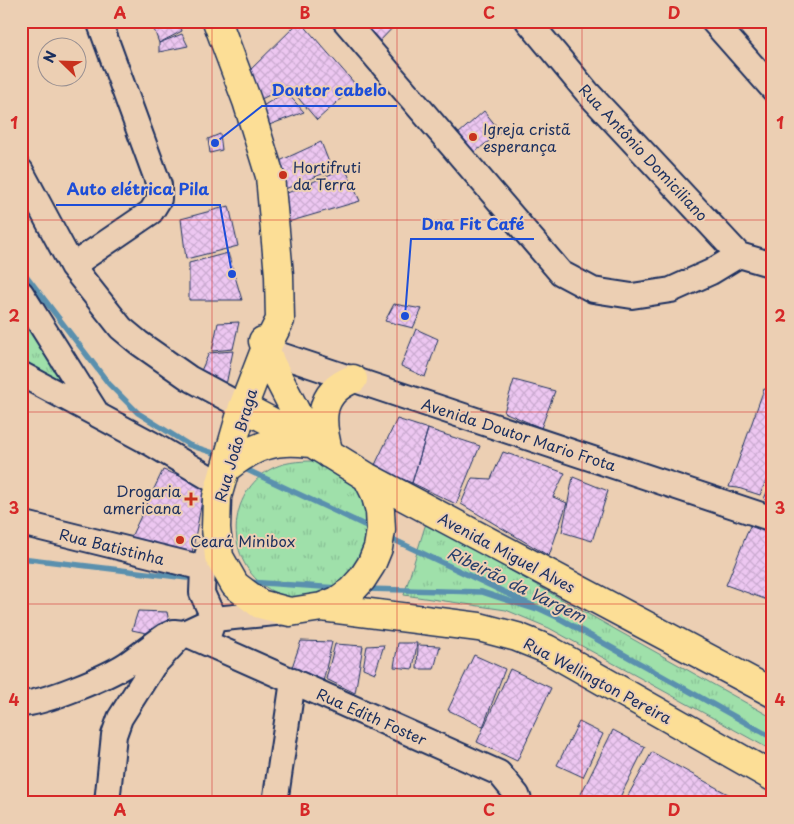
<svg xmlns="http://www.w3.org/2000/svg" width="794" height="824" font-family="'Playpen Sans',sans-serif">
	<defs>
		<pattern id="grass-tufts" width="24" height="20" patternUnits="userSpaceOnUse" patternTransform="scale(1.25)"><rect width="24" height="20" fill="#9fe0aa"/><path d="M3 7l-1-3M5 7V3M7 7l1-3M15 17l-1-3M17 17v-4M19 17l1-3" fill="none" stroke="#88c095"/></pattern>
		<pattern id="building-cross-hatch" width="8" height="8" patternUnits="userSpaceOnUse" patternTransform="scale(1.25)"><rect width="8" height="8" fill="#edc7f1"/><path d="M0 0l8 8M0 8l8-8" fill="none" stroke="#cbabd1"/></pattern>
	</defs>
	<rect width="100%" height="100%" fill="#eccfb3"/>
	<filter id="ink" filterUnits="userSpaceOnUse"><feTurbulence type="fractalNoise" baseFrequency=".02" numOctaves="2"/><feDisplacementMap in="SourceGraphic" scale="10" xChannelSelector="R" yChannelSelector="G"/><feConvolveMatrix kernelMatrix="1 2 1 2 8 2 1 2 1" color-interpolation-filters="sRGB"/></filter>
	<g filter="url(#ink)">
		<!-- grass -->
		<path fill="url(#grass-tufts)" stroke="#5d8884" d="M21 318 54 366 68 392 21 367Z
			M314 461 336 467 354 481 374 521 350 583C339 587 317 599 307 600 296 601 283 596 274 592 226 568 223 498 269 470 283 462 298 461 314 461Z
			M426 523 773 718V751L549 628 506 610 404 595Z"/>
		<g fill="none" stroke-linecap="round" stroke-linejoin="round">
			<!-- stream -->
			<path stroke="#5a90ae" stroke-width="5.5" d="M21 269 109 384 138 413 189 445 220 455
				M241 467 373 529
				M388 537 557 617 773 738
				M21 558 187 578
				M247 582 338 588
				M366 589 482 592 534 609"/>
		</g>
		<!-- building -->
		<path fill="url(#building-cross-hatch)" stroke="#1b2f5e" d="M151 21H179L182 31 159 43Z
			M300 21 356 85 317 120 288 86 255 102 244 76Z
			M354 21H399L377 44Z
			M182 34 188 46 159 52V43Z
			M286 92 304 112 261 128 256 110Z
			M484 111 501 132 472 154 457 135Z
			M220 134 222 150 210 153 208 139Z
			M321 142 332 170 280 191 271 165Z
			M345 168 360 201 288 222 283 195Z
			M229 206 238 246 186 259 181 219Z
			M228 253 242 300H189V263Z
			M394 304 422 309 413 328 385 321Z
			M239 322 233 349 212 351 218 323Z
			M416 329 438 339 425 377 401 366Z
			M233 351 226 385 200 373 209 353Z
			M514 380 555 391 541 428 504 412Z
			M764 389 773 391V463L760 495 738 488 729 487Z
			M397 419 428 429 412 483 374 467Z
			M428 429 480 446 456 504 412 483Z
			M503 452 565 473 553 497 567 503 549 556 461 504 472 478 491 479Z
			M163 470 205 485 192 553 130 539Z
			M573 477 608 491 592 541 562 532Z
			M773 478V502L764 499Z
			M750 526 773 535V602L726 585Z
			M138 611 167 612 170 627 151 634 132 630Z
			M301 641 332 642 323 682 291 670Z
			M398 643H417L413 669 394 667Z
			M335 644 363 646 355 693 326 679Z
			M384 645 375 673 363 668 367 646Z
			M418 645 440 646 434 669H417Z
			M474 655 505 669 483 727 448 710Z
			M510 669 551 688 517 761 477 742Z
			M579 722 603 734 583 777 557 765Z
			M613 730 645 747 617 803H579L577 802Z
			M652 752 744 803H624Z"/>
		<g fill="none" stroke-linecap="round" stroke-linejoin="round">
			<defs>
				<path id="minor" d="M345 21 561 273 593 290 632 296 671 290 711 272 739 255
					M528 21 587 92 739 255 773 265
					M713 21 773 89
					M21 171 72 266 121 328 139 343 189 378 243 407
					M72 266 151 212 159 199V185L99 21
					M21 293 96 412
					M265 350 773 519
					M21 374 152 444 220 484
					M21 523 203 568
					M208 553 203 568 202 593 214 619 209 633
					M21 704C45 703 107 677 127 664 140 655 152 645 165 636L174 632 184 633 499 773 517 795 520 803
					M107 803 114 735 120 718 153 666 184 633 214 619 285 612
					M275 803 293 681"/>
				<path id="major" d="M217 21 247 101 270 176 279 275 280 320 265 350 243 407 217 497 216 528 219 557 235 585 260 604 290 612 322 607 337 601 351 591 362 579 371 565 378 548 381 530 380 511 375 493 367 477
					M263 341 271 364 312 443
					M243 407 312 443 367 477 773 693
					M329 454C320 422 317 393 353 379
					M225 469C252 447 274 438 309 443
					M322 607 479 627 517 637 547 649 773 777"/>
			</defs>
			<!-- minor casing -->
			<use href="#minor" stroke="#1b2f5e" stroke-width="28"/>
			<!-- major casing -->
			<use href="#major" stroke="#1b2f5e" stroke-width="31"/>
			<!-- minor -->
			<use href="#minor" stroke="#eccfb3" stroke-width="24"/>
			<!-- major -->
			<use href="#major" stroke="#fcde96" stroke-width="28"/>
		</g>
	</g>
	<!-- grid -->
	<path fill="none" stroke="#d62828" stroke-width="1" stroke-opacity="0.55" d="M212 21V803M397 21V803M582 21V803M21 220H773M21 412H773M21 604H773"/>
	<!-- markers -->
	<g fill="#c8321e" stroke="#eccfb3" stroke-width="2">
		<circle cx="473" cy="137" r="5"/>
		<circle cx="283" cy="175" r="5"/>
		<path d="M188.5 491.5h5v5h5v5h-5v5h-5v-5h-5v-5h5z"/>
		<circle cx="180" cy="540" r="5"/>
	</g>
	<g text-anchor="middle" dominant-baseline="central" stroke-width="4" stroke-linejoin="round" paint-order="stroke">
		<!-- poi labels -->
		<g font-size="15" fill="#1b2f5e" stroke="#eccfb3" text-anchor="start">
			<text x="483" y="128">Igreja cristã<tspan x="483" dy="17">esperança</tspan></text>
			<text x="293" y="166">Hortifruti<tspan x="293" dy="17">da Terra</tspan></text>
			<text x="181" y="490" text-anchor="end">Drogaria<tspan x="181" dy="17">americana</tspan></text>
			<text x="190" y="540">Ceará Minibox</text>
		</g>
		<!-- street labels -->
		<g font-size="15" fill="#1b2f5e" stroke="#eccfb3">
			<text transform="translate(644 152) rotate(47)">Rua Antônio Domiciliano</text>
			<text transform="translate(519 434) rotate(18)">Avenida Doutor Mario Frota</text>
			<text transform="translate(235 445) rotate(-74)">Rua João Braga</text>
			<text transform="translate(112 546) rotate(14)">Rua Batistinha</text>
			<text transform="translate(507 552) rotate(28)">Avenida Miguel Alves</text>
			<text transform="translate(598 680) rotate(28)">Rua Wellington Pereira</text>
			<text transform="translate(372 716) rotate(24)">Rua Edith Foster</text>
		</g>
		<!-- water labels -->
		<g font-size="16" font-style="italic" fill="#263f6b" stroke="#eccfb3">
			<text transform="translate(517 584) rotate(26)">Ribeirão da Vargem</text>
		</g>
	</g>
	<!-- callouts -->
	<path fill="none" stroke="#1d4ed8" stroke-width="2" d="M215 143L262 106H397M232 274L220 205H56M405 316L411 239H534"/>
	<g fill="#1d4ed8" stroke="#eccfb3" stroke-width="2">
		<circle cx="215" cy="143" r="5"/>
		<circle cx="232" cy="274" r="5"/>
		<circle cx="405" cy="316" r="5"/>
	</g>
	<g font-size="16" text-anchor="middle" font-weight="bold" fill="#1d4ed8" stroke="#eccfb3" stroke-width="4" stroke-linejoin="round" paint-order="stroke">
		<text x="329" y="96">Doutor cabelo</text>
		<text x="138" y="195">Auto elétrica Pila</text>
		<text x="473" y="230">Dna Fit Café</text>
	</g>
	<!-- margin -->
	<rect width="794" height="824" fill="none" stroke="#eccfb3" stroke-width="55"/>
	<!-- north arrow -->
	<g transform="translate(62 62) rotate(293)"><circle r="24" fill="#eccfb3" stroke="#988f91"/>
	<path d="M0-4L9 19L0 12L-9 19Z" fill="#c8321e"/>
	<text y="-8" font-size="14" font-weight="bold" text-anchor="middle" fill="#1b2f5e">N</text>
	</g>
	<rect x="28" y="28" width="738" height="768" fill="none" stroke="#d62828" stroke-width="2"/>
	<g font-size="16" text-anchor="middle" font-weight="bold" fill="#d62828">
		<text x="120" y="19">A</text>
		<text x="305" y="19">B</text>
		<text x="489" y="19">C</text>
		<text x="674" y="19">D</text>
		<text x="14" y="129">1</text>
		<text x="780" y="129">1</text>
		<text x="14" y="322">2</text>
		<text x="780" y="322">2</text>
		<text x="14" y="514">3</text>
		<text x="780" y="514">3</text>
		<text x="14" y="706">4</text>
		<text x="780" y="706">4</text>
		<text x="120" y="816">A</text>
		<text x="305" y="816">B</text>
		<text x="489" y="816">C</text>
		<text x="674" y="816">D</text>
	</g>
</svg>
